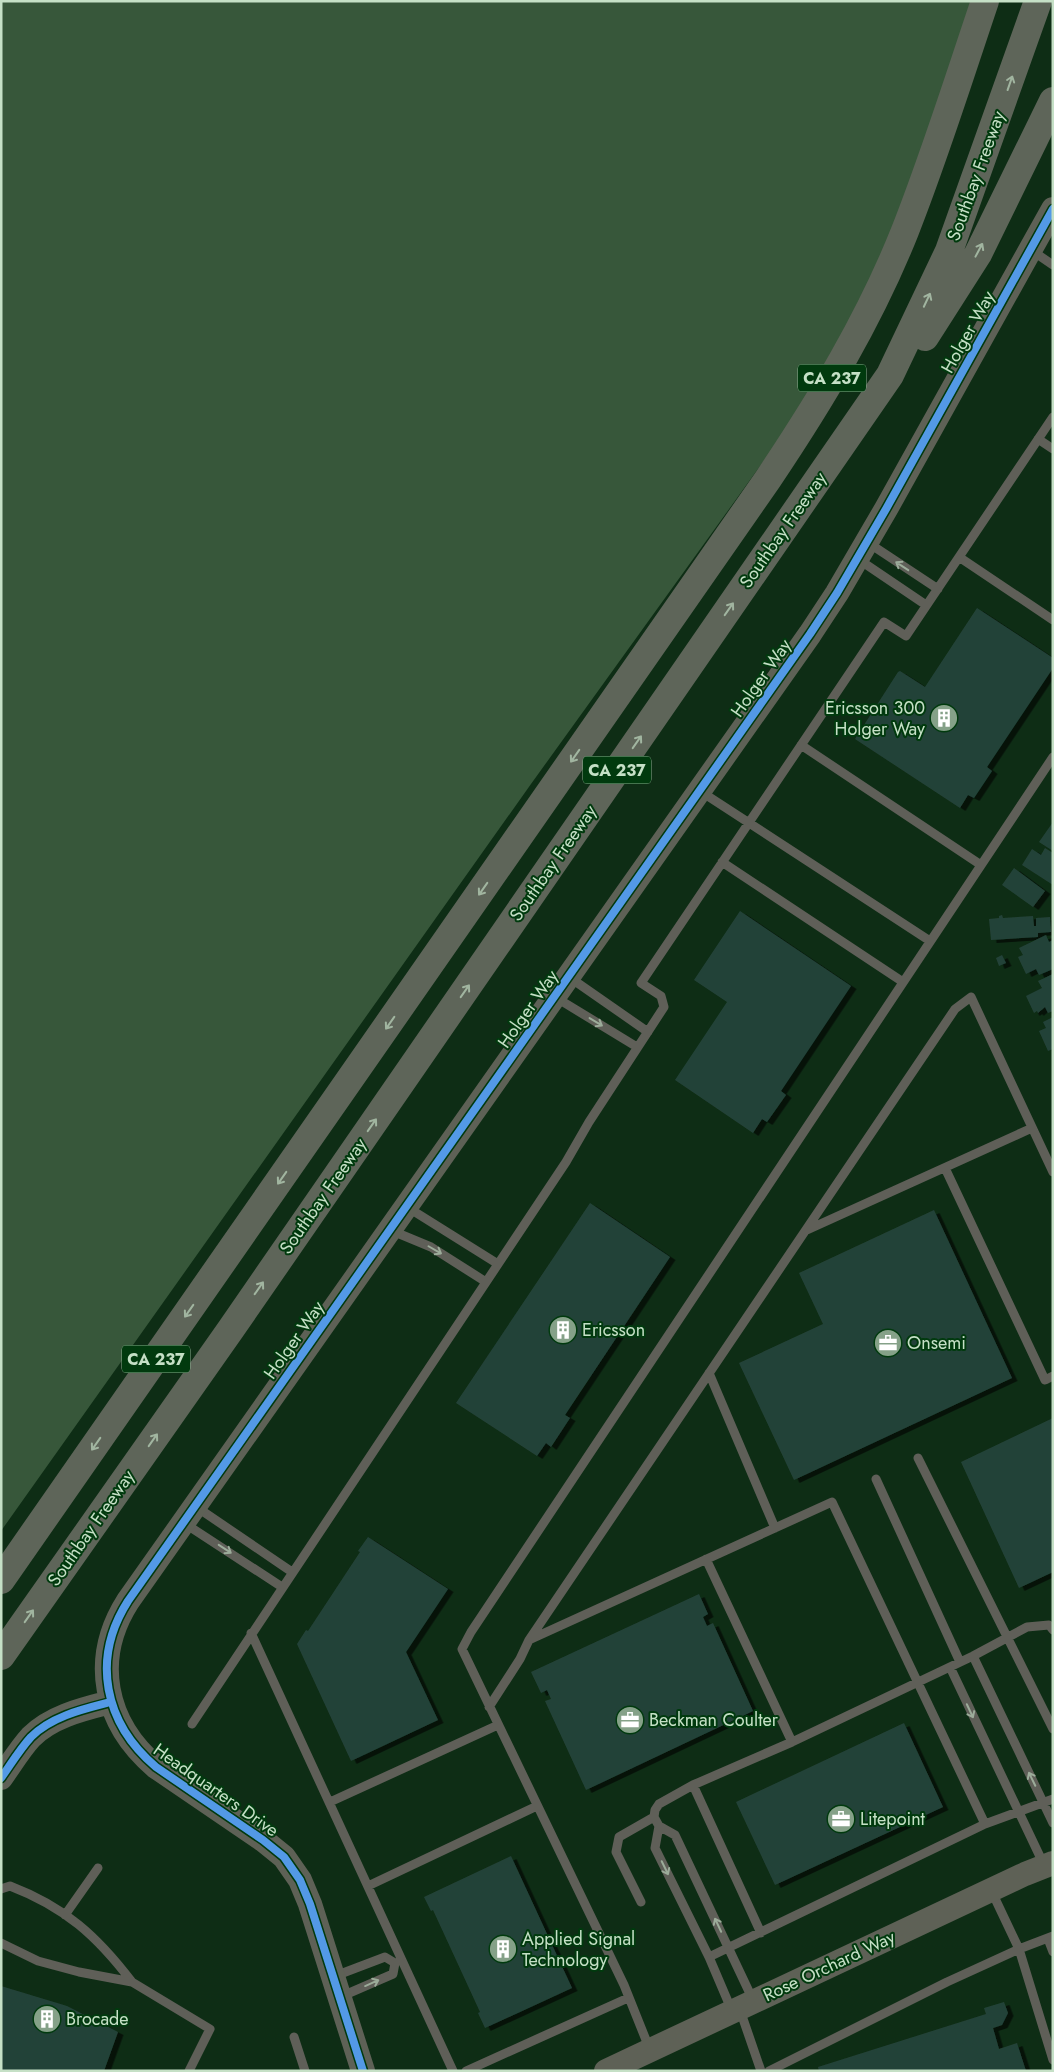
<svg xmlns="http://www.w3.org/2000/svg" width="1054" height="2072" font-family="Jost,sans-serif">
	<defs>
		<filter id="shadow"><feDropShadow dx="5.5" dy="3" stdDeviation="0" flood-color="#0009"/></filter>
	</defs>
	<rect width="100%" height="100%" fill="#0e2d15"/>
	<!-- green -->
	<path fill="#37573a" d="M1 1H975L861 326 531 784 1 1531Z"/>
	<!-- building -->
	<path fill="#244238" filter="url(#shadow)" d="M977 608 1053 658V668L987 767 992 771 974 798 968 795 960 808 855 739 898 672 900 671 925 687Z
		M1053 822V851L1039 842Z
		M1045 848 1053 853V885L1022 865 1032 849 1041 855Z
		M1014 868 1045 891 1033 907 1002 885Z
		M740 911 851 986 781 1091 786 1095 767 1122 762 1119 753 1133 675 1080 727 1002 694 980Z
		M1002 915 1003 918 1033 916 1034 926H1036V918L1050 917 1051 932 1038 933V937L991 940 989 919 999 918V916Z
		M1046 935 1049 942 1053 940V969L1039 975 1036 969 1026 974 1018 957 1023 955 1019 948Z
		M1002 955 1006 963 999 966 996 958Z
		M1053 974V1011L1048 1013 1045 1007 1038 1013 1037 1011 1034 1013 1026 996 1042 988 1038 981Z
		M1053 1017V1049L1048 1051 1039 1031 1046 1028 1043 1022Z
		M590 1203 670 1257 565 1415 570 1418 551 1447 546 1443 537 1456 456 1403Z
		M934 1210 1012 1378 794 1480 739 1363 823 1324 799 1273Z
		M1053 1418V1572L1019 1588 961 1462Z
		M368 1537 448 1589 406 1652 438 1720 351 1761 297 1644 306 1630 308 1631 360 1552 358 1551Z
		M699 1594 708 1614 703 1617 707 1626 713 1623 753 1711 586 1790 545 1701 551 1699 547 1690 541 1693 531 1672Z
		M904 1723 943 1807 775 1885 736 1802Z
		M511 1856 572 1988 485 2028 478 2013 480 2012 433 1910 431 1911 424 1897Z
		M1 1986 67 2006 118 2032 104 2071H1Z
		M1004 2002 1008 2013 1002 2025 993 2028 999 2049 1017 2043 1026 2071H819L818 2067 986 2014 984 2008Z"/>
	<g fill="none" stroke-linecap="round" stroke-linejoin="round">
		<!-- lane -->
		<path stroke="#5f5f58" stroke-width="9" d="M1031 250 1053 265
			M1038 439 1053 449
			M867 542 938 589
			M959 557 1053 620
			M858 559 926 605
			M801 745 981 865
			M700 791 930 941
			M722 862 903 982
			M569 977 648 1032
			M555 997 637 1047
			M945 1168 1045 1380 1053 1376
			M407 1207 498 1264
			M390 1230 431 1247 486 1282
			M807 1230 1032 1128
			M709 1373 775 1528
			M918 1458 1053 1729
			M876 1479 960 1662
			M195 1506 292 1572
			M184 1523 282 1587
			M706 1559 792 1742
			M251 1633 453 2071
			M529 1640 832 1502 985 1824 1053 1799
			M973 1656 1053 1823
			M950 1667 1044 1865
			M489 1707 520 1659 529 1640 955 1009 971 997 1053 1172
			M192 1724 566 1162 589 1122 664 1007 661 996 641 983 884 622 906 636 1053 417
			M693 1785 761 1933
			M330 1802 498 1725
			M659 1826 654 1817 655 1810 659 1804 693 1785 792 1742 973 1656 1027 1627 1049 1625 1053 1630
			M368 1886 537 1806
			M1 1889 10 1886C65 1907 97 1936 132 1982
			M991 1890 1019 1949 1053 2060
			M641 1902 616 1852 619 1837 654 1817
			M65 1915 98 1868
			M1048 1939 1053 1952
			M1 1943 38 1961 79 1972 132 1982 210 2029 189 2071
			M709 1957 985 1824
			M335 1976 385 1957 395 1963
			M340 1997 393 1974 395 1963
			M740 2010 761 2071
			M732 2011 709 1957 655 1848 659 1826 675 1835 753 2000
			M294 2037 305 2071
			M650 2050 624 1985 462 1649 471 1632 1053 757
			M466 2071 628 1998
			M769 2071 947 1982 1019 1949 1053 1936"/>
		<!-- secondary -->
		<path stroke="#5e6156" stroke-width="24" d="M1 1778C11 1764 20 1749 31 1737 52 1716 84 1709 111 1702
			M363 2071 310 1904 300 1880 284 1857 263 1840 156 1767C104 1723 91 1659 128 1601L810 634 837 593 886 509 1053 209
			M606 2071 1025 1874 1053 1863"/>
		<!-- highway -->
		<path stroke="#5e6559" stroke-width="28" d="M925 337 978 254 1053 101
			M1 1580 768 479C821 400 870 319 905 231 935 155 959 78 985 1
			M1 1656 231 1329 890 375 949 251 1038 1"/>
		<defs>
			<path id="cycleway" d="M1 1778C11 1764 20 1749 31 1737 52 1716 84 1709 111 1702
				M363 2071 310 1904 300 1880 284 1857 263 1840 156 1767C104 1723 91 1659 128 1601L810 634 837 593 886 509 1053 209"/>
		</defs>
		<!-- cycleway casing -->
		<use href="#cycleway" stroke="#013a0e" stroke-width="11"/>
		<!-- cycleway -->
		<use href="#cycleway" stroke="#5399e6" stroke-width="8"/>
	</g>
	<!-- one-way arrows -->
	<defs><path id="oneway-shaft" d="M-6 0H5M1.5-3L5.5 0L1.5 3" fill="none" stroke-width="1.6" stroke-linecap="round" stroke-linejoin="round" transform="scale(1.25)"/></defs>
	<g stroke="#a1b5a0">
		<use href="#oneway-shaft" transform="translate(1010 83) rotate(-71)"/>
		<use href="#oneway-shaft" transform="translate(979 250) rotate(-62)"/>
		<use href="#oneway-shaft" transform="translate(927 300) rotate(-65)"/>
		<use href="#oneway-shaft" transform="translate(729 609) rotate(-55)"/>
		<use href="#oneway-shaft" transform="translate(637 742) rotate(-55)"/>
		<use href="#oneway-shaft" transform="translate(575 756) rotate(125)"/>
		<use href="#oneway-shaft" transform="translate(483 889) rotate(125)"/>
		<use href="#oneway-shaft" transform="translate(465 991) rotate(-55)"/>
		<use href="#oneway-shaft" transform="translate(390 1023) rotate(125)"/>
		<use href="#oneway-shaft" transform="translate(372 1125) rotate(-55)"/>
		<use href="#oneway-shaft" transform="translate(282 1178) rotate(125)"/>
		<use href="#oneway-shaft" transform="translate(259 1288) rotate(-55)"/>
		<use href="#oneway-shaft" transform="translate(189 1311) rotate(125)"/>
		<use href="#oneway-shaft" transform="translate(153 1440) rotate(-55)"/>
		<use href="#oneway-shaft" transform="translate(96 1444) rotate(125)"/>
		<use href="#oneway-shaft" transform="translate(29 1616) rotate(-55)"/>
	</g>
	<g stroke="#9cac9a">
		<use href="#oneway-shaft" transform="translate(902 566) rotate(-147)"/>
		<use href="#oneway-shaft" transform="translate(596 1022) rotate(31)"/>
		<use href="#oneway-shaft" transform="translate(435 1250) rotate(30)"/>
		<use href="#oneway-shaft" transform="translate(225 1549) rotate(33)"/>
		<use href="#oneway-shaft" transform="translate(970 1711) rotate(65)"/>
		<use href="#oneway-shaft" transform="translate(1032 1779) rotate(-116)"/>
		<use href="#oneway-shaft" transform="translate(665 1868) rotate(64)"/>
		<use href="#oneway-shaft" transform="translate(718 1925) rotate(-115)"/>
		<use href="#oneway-shaft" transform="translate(372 1983) rotate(-24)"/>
	</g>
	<!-- icons -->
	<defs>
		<symbol id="building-disc" viewBox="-11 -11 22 22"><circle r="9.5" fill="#85a188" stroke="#013a0e"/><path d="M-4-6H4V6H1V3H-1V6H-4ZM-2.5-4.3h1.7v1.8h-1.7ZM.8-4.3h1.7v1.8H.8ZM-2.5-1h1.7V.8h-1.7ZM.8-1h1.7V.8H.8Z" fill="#fff"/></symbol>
		<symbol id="office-disc" viewBox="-11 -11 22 22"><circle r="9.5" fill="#85a188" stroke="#013a0e"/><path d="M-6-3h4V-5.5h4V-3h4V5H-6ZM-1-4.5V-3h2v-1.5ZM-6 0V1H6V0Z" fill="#fff"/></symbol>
	</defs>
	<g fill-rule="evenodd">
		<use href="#building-disc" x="928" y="702" width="32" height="32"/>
		<use href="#building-disc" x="547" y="1314" width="32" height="32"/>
		<use href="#office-disc" x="872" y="1327" width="32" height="32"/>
		<use href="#office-disc" x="614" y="1704" width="32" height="32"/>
		<use href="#office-disc" x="825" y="1803" width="32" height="32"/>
		<use href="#building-disc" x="487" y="1933" width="32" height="32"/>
		<use href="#building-disc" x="31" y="2003" width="32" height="32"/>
	</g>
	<g text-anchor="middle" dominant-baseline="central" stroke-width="4" stroke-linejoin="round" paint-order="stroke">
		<!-- shield labels -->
		<g fill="#013a0e" stroke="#8aae8f" stroke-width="1">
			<rect x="798" y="364.5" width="68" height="27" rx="4"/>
			<rect x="583" y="756.5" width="68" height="27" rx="4"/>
			<rect x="122" y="1345.5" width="68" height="27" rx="4"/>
		</g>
		<g font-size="16" font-weight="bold" fill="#c5e0c6">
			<text x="832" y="378">CA 237</text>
			<text x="617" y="770">CA 237</text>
			<text x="156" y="1359">CA 237</text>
		</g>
		<!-- street labels -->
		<g font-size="18" fill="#c5e0c6" stroke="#013a0e">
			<text transform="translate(976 176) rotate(-70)">Southbay Freeway</text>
			<text transform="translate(968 332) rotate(-61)">Holger Way</text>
			<text transform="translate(783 530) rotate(-55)">Southbay Freeway</text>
			<text transform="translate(761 678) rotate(-55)">Holger Way</text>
			<text transform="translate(553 863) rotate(-55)">Southbay Freeway</text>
			<text transform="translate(528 1009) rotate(-55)">Holger Way</text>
			<text transform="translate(323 1196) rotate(-55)">Southbay Freeway</text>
			<text transform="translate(294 1340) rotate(-55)">Holger Way</text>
			<text transform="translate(91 1528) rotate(-55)">Southbay Freeway</text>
			<text transform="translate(216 1790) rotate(35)">Headquarters Drive</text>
			<text transform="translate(829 1966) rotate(-25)">Rose Orchard Way</text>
		</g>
		<!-- poi labels -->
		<g font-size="18" fill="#c5e0c6" stroke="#013a0e" text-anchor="start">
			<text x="925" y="708" text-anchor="end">Ericsson 300<tspan x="925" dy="21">Holger Way</tspan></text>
			<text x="582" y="1330">Ericsson</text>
			<text x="907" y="1343">Onsemi</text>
			<text x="649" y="1720">Beckman Coulter</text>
			<text x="860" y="1819">Litepoint</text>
			<text x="522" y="1939">Applied Signal<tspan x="522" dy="21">Technology</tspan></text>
			<text x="66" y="2019">Brocade</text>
		</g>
	</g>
	<!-- border -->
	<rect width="1054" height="2072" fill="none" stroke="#c5e0c6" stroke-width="5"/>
</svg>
